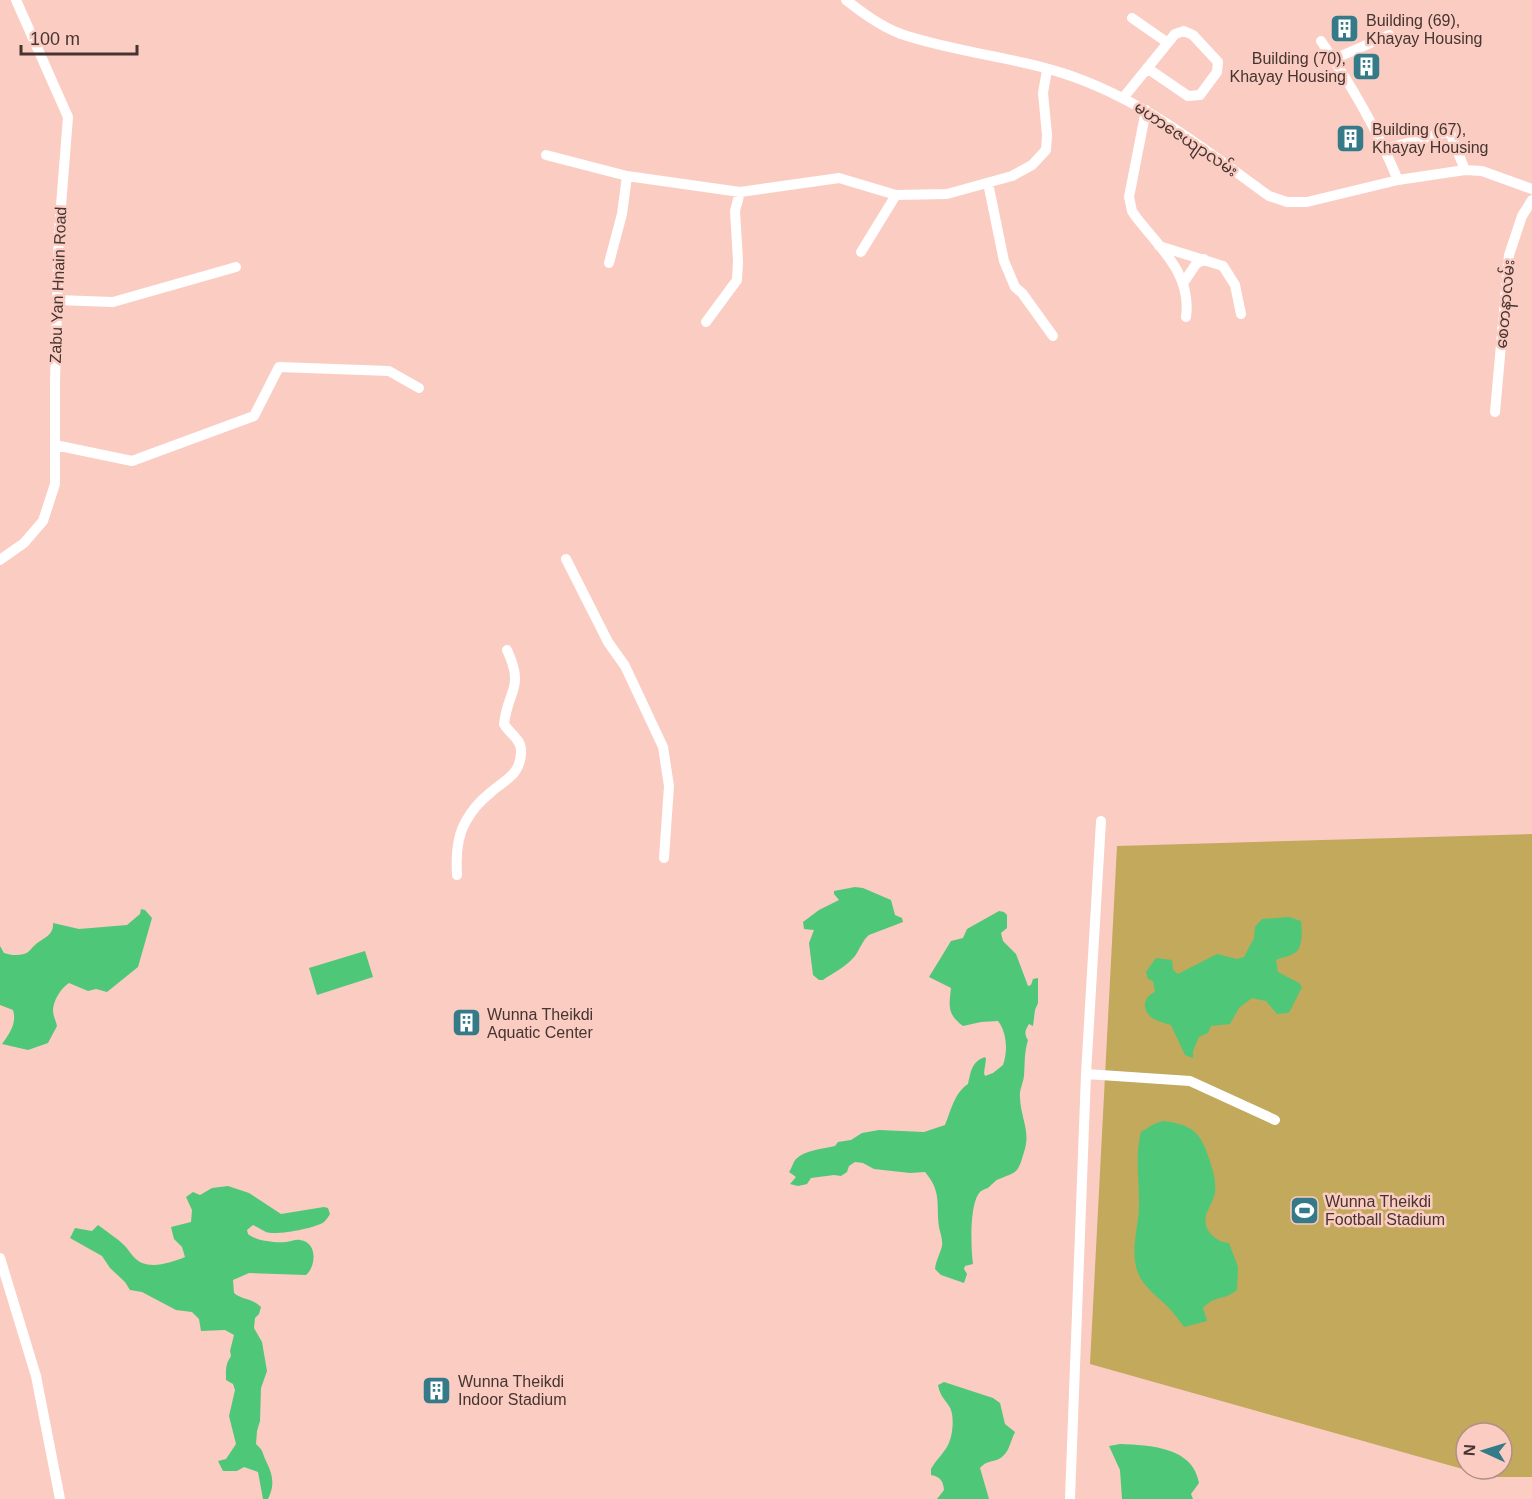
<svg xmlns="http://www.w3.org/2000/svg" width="1532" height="1499" font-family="Helvetica,'Noto Sans Myanmar',sans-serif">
	<rect width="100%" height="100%" fill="#faccc2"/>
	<!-- green -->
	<path fill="#c2a95b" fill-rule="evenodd" d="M1532 834V1477H1491L1090 1364 1117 846ZM1466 1433H1502V1469H1466Z"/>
	<!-- water -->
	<path fill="#4ec779" d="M855 887 863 888 891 900 895 915 902 918 903 922 869 935C862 941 860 949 855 956 847 966 833 973 823 980H819L813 975 809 943 814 930 804 929 803 922 819 910 839 900 834 894V891Z
		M141 909 145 910 152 918 138 967 107 992 96 989 88 991 69 983C61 988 53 1001 53 1010 53 1016 56 1021 57 1026L48 1043 28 1050 2 1044C10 1033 17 1023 13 1010L0 1005V946L4 953C10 955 17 956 24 954 30 952 31 948 35 945 43 938 54 936 53 923L79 929 127 925 140 914Z
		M999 911 1004 912 1007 915V928L1001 933 1003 941 1016 954 1028 986 1031 985 1033 979 1038 978V1003L1035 1010 1033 1026 1029 1024C1025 1030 1024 1034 1028 1040 1024 1053 1025 1064 1024 1076 1023 1084 1019 1090 1020 1098 1021 1119 1031 1132 1024 1152 1018 1173 1018 1171 999 1179 994 1181 992 1185 988 1188 985 1189 982 1190 980 1192 969 1204 971 1249 973 1264L965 1266 964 1269 967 1274 964 1283 941 1275 935 1269C936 1260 940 1254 942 1246 943 1239 940 1233 939 1227 936 1204 942 1192 925 1172L910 1173 874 1169 863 1163 855 1162 849 1166 847 1172 841 1176 834 1175 811 1178 807 1184 798 1186 790 1184 796 1177 789 1172C792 1168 793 1162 796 1159 805 1150 823 1149 835 1146L838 1142 851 1140 862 1133 879 1130 924 1132 945 1125C951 1111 954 1093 968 1084 971 1072 971 1062 985 1057L986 1059 984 1073 985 1076 993 1073 1003 1065C1008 1051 1007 1033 998 1021L981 1022 963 1026C947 1014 949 1006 951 988L929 977 951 941 963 938 967 929Z
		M1289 917 1301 921C1302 930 1303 946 1296 952 1292 956 1282 957 1276 960L1278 972 1299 983 1302 987 1290 1011 1288 1013 1277 1014 1266 1001 1252 998 1239 1008 1230 1024 1211 1026 1208 1033 1199 1037 1193 1051V1058L1185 1055 1171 1025C1165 1023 1156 1021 1151 1017 1141 1009 1144 996 1155 992L1153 981 1148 979 1146 972 1156 958 1172 960 1173 970 1178 974 1217 954 1237 959 1244 957 1254 938 1255 927 1262 919Z
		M365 951 373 977 317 995 309 968Z
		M1163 1121C1196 1125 1202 1135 1211 1165 1214 1173 1216 1184 1215 1193 1213 1201 1209 1207 1206 1215 1202 1230 1216 1242 1229 1243L1238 1267 1237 1290C1223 1301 1215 1295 1203 1308L1207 1321 1184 1327C1179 1320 1173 1312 1167 1306 1158 1297 1148 1290 1141 1279 1127 1255 1140 1226 1139 1201 1139 1177 1135 1156 1141 1132L1154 1124Z
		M228 1186 249 1193 281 1214 324 1207 328 1208 330 1214C329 1216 326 1220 324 1222 316 1228 276 1236 266 1232 262 1230 257 1227 253 1225L247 1230 248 1234C257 1241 274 1243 286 1242 290 1242 296 1239 300 1240 318 1242 316 1267 306 1275L249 1273 233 1280 234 1293C242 1300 252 1298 261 1307L259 1314 255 1318 254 1328 262 1342 267 1371 261 1388 260 1421 257 1431 256 1444C264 1451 262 1453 266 1461 273 1475 275 1485 268 1499H263L258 1472 244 1467 237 1471H223L218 1461 226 1459 236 1444 229 1416 235 1390 233 1384 226 1380C226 1370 225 1365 231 1356L230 1351 234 1335 225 1330 201 1331 199 1319 192 1312 176 1310 142 1292 130 1290 125 1282 110 1268 102 1256 70 1238 75 1228 92 1231 98 1225C107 1232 117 1238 125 1246 130 1252 135 1260 142 1263 155 1268 173 1262 185 1257L182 1247 174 1239 171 1227 191 1222 192 1210 186 1197 193 1192 200 1195 212 1188Z
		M944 1382 993 1398 1000 1403 1005 1424 1015 1432C1010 1442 1009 1454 999 1459 992 1462 986 1461 980 1468L989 1499H937L944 1490C943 1481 941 1477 931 1475V1469C936 1460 944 1453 948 1445 953 1436 955 1414 949 1406 944 1398 940 1396 938 1385Z
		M1120 1444C1150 1445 1193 1447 1199 1483L1191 1494 1193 1499H1122L1120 1470 1109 1446Z"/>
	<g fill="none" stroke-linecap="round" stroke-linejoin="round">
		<!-- minor -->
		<path stroke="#fff" stroke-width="10" d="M846 0C863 13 880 26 901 34 957 53 1018 57 1074 77 1147 103 1207 151 1269 196L1287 202H1307L1398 180 1465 170 1482 171 1532 189
			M1132 18 1168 43
			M1321 41C1351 84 1378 132 1398 180
			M1334 59 1389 35
			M1123 98 1175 34 1184 31 1193 35 1218 62 1217 72 1200 95 1188 96 1147 68
			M1146 110 1129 197 1132 211 1136 217C1160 248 1192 274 1186 317
			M1385 149 1447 132 1451 135 1465 170
			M546 155 627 176 740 192 839 178 896 195 947 194 1012 176 1032 165 1046 150 1047 135 1043 93 1047 70
			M988 183 1004 261 1015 287 1022 293 1053 336
			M1159 246 1223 266 1235 285 1241 314
			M861 252 896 195
			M609 263 622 214 627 176
			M1184 282 1196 264 1204 259
			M57 300 113 302 236 267
			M706 322 737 280 738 261 735 211 740 192
			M1495 412 1509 255 1522 216 1532 200
			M55 445 132 461 254 416 279 367 389 371 419 388
			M566 559 608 642 625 666 663 747 669 786 664 858
			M0 560 24 543 43 521 55 484V383L59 231 68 117 16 0
			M457 875C456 859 457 836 466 821 472 810 480 801 490 793 504 780 522 775 521 750 521 739 509 733 504 724 508 689 525 689 507 650
			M1086 1074 1190 1081 1275 1120
			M0 1258 36 1376 60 1499
			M1070 1499 1086 1074 1101 821"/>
	</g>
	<!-- icons -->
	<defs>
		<symbol id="building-square" viewBox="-11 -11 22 22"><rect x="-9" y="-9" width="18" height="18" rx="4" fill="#357a88" stroke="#faccc2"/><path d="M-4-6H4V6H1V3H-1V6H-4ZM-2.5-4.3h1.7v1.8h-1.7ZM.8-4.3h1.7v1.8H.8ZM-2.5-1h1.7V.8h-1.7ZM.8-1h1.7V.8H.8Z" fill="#fff"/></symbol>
		<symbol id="stadium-square" viewBox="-11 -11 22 22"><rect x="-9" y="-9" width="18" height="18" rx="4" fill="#357a88" stroke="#faccc2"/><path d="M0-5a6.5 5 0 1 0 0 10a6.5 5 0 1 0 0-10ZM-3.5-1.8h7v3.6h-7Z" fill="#fff"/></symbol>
	</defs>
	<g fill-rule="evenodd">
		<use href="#building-square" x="1328" y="12" width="33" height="33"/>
		<use href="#building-square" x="1350" y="50" width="33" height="33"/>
		<use href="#building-square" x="1334" y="122" width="33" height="33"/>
		<use href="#building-square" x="450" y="1006" width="33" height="33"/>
		<use href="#stadium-square" x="1288" y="1194" width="33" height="33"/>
		<use href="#building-square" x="420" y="1374" width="33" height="33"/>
	</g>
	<g text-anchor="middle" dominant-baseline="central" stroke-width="5" stroke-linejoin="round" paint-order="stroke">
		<!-- poi labels -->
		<g font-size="16" fill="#463430" stroke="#faccc2" text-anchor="start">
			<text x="1366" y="20">Building (69),<tspan x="1366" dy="18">Khayay Housing</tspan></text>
			<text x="1346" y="58" text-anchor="end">Building (70),<tspan x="1346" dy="18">Khayay Housing</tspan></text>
			<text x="1372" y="129">Building (67),<tspan x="1372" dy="18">Khayay Housing</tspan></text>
			<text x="487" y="1014">Wunna Theikdi<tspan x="487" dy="18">Aquatic Center</tspan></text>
			<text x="1325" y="1201">Wunna Theikdi<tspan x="1325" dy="18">Football Stadium</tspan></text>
			<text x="458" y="1381">Wunna Theikdi<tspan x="458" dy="18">Indoor Stadium</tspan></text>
		</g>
		<!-- street labels -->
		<g font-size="16" fill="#463430" stroke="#faccc2">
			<text transform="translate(1186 139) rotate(34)">မဟာဇေယျာလမ်း</text>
			<text transform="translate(58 285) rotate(-88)">Zabu Yan Hnain Road</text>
			<text transform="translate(1505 304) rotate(-85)">စေတနာလမ်း</text>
		</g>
	</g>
	<!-- north arrow -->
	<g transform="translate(1484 1451) rotate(274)"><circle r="28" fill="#faccc2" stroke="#b28f88" stroke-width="1.5"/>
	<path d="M0-4.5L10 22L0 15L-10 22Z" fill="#357a88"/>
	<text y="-9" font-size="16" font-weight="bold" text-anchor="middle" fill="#463430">N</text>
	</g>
	<!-- scale -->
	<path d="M21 45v9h116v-9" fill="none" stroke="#463430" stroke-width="3"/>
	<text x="30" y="45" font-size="18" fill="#463430" stroke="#faccc2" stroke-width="4.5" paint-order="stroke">100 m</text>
</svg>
